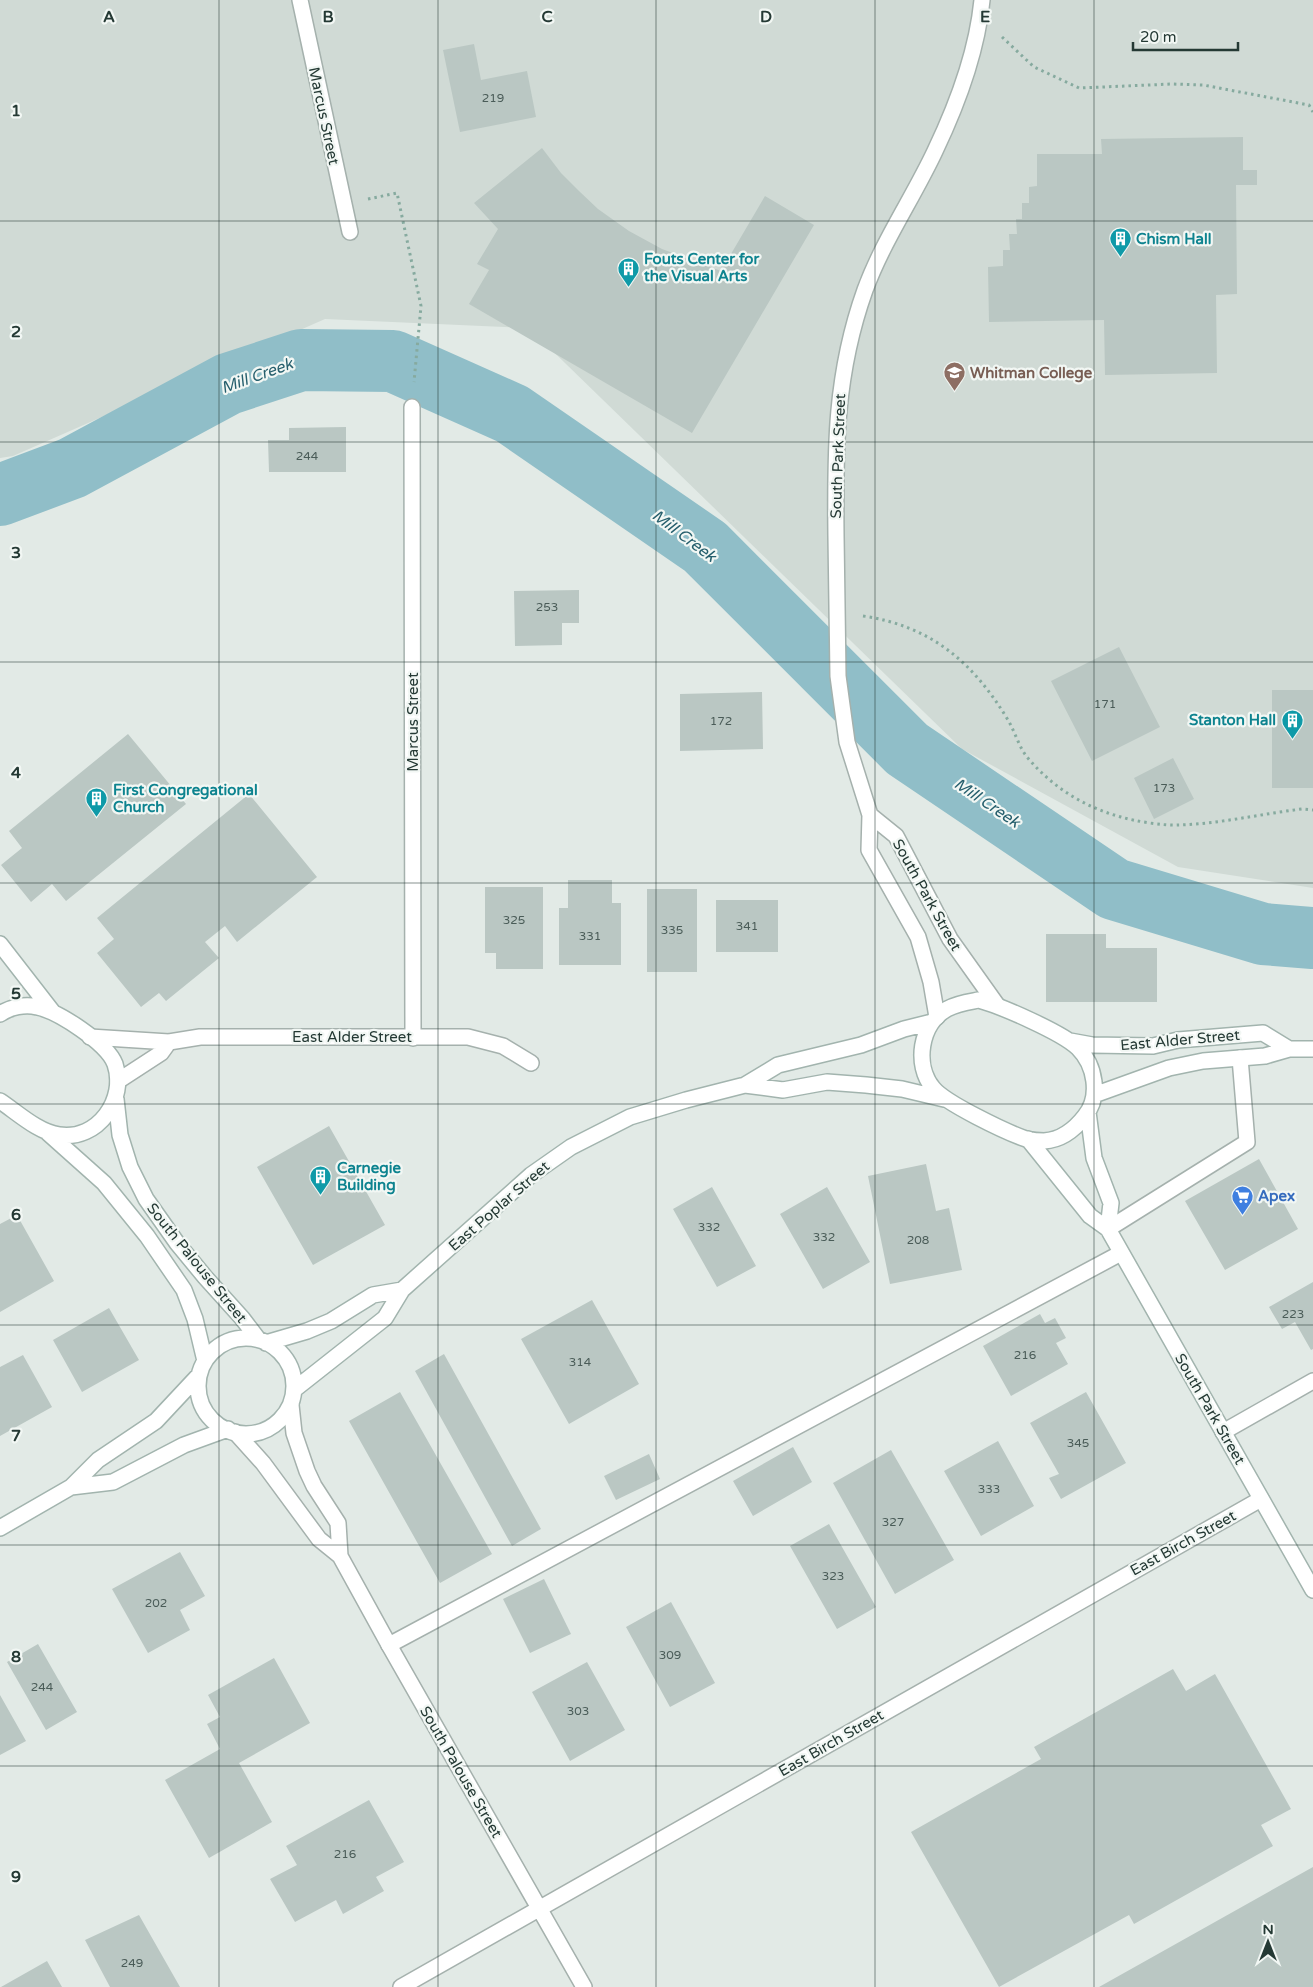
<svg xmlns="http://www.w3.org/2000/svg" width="1313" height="1987" font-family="'Varela Round',sans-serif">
	<rect width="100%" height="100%" fill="#e2eae6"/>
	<!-- built -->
	<path fill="#d0dad5" d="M0 0H1313V888L1178 867 962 749 529 328 325 319 13 456 0 458Z"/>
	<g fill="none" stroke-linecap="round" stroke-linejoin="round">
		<!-- river -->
		<path stroke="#90bec8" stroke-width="62" d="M0 495 72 468 228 384 301 360 393 361 512 414 705 547 907 749 1114 889 1263 934 1313 938"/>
	</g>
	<!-- building -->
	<path fill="#bac7c3" d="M474 44 481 80 527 71 536 117 460 132 443 50Z
		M1243 137V170H1257V185H1236L1237 294 1216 295 1217 373 1105 375 1104 320 989 322 988 267 1003 266V250H1010L1009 234H1017L1016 219H1022V203H1029V187L1037 186V154H1102L1101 139Z
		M542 148 561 173 579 191 598 209 629 231 662 249 721 271 765 196 814 225 692 433 469 304 489 270 477 264 498 229 474 203Z
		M346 427V472H269L268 440H289V428Z
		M579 590V623H562V645L515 646 514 591Z
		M1119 647 1160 727 1092 761 1051 681Z
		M1272 690H1313V788H1272Z
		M762 692 763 749 680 751V694Z
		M128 734 186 804 66 901 52 884 31 902 1 865 22 848 9 831Z
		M1173 758 1194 799 1154 819 1134 778Z
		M249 794 317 877 237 942 225 926 205 942 219 958 166 1001 159 993 141 1007 97 953 114 939 97 918Z
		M568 880H612V903H621V965H559V908H568Z
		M485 887H543V969H496V953H485Z
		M647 889H697V972H647Z
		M716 900H778V952H716Z
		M1046 934H1106V948H1157V1002H1046Z
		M329 1126 385 1225 313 1265 257 1167Z
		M1259 1159 1298 1229 1225 1270 1185 1201Z
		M926 1164 936 1211 949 1208 962 1270 890 1284 868 1176Z
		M712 1187 756 1266 717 1287 673 1209Z
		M827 1187 870 1262 823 1289 780 1214Z
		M17 1215 54 1281 0 1312V1224Z
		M1313 1282V1349L1311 1350 1295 1322 1282 1329 1269 1307Z
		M592 1300 639 1384 569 1424 521 1339Z
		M109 1308 139 1360 82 1392 53 1340Z
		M1040 1314 1045 1323 1055 1318 1066 1338 1056 1343 1068 1364 1011 1396 983 1346Z
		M444 1354 541 1529 512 1546 415 1371Z
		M23 1355 52 1407 0 1436V1367Z
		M400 1392 492 1554 440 1583 349 1421Z
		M1086 1392 1126 1463 1061 1499 1049 1478 1059 1474 1030 1423Z
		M998 1441 1034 1506 981 1536 944 1471Z
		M793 1447 812 1482 753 1516 733 1481Z
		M891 1450 954 1560 895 1594 833 1483Z
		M649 1454 660 1479 616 1500 604 1476Z
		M829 1524 876 1607 837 1629 790 1546Z
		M180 1552 205 1596 180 1610 190 1630 148 1653 112 1589Z
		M544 1579 571 1634 530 1653 503 1599Z
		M671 1602 715 1683 670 1707 626 1627Z
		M38 1644 77 1712 46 1730 7 1662Z
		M274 1658 310 1723 239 1763 272 1822 209 1858 165 1780 220 1749 207 1724 220 1717 208 1695Z
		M587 1662 625 1730 570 1761 532 1692Z
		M1173 1669 1186 1691 1215 1674 1291 1809 1261 1825 1273 1846 1134 1924 1129 1915 999 1987 911 1832 1041 1759 1034 1747Z
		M0 1695 26 1741 0 1755Z
		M369 1800 404 1862 376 1877 384 1891 343 1914 336 1900 295 1922 270 1879 297 1865 286 1846Z
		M1313 1867V1987H1099Z
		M139 1915 180 1987H110L85 1940Z
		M47 1961 62 1987H1Z"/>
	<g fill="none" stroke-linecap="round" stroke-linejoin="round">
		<defs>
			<path id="service" d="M1108 1229 1247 1142 1240 1058
				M1223 1432 1313 1381
				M389 1645 1121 1253"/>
			<path id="minor" d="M300 0 350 232
				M412 407 413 1038
				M90 1037 169 1042 200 1037H468L503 1046 531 1063
				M118 1081 161 1053 169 1042
				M291 1405 294 1433 307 1471 314 1486 338 1523 340 1556
				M235 1432 263 1463 319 1539 340 1556 389 1645 584 1987
				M401 1987 1261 1499"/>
			<path id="tertiary" d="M870 815 896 836 950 939 997 1005
				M937 1017 931 982 918 937 869 850 870 815 847 742 838 676C837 629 837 583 836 536 835 448 835 374 865 290 883 241 913 198 935 151 957 105 977 52 982 0"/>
			<path id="secondary" d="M0 944 52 1011
				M979 1000C1001 1006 1063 1033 1078 1048 1095 1065 1101 1096 1085 1116 1075 1129 1061 1140 1044 1141 1039 1141 1031 1140 1026 1139 1006 1132 945 1103 933 1088 914 1065 920 1024 947 1009 958 1003 968 1002 979 1000Z
				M0 1014C10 1007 25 1004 37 1007 58 1011 107 1043 115 1064 127 1099 98 1141 59 1135 38 1132 18 1113 0 1101
				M1070 1041 1092 1045 1153 1046 1178 1040 1263 1033 1289 1049
				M745 1085 783 1090 827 1082 866 1085 902 1089 944 1099
				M1094 1095 1169 1068 1203 1061 1265 1056 1289 1049H1313
				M116 1099 120 1135 130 1167 146 1199 177 1243 205 1277 242 1318 258 1339
				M1088 1112 1094 1158 1111 1203 1108 1229
				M48 1133 104 1183 147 1236 184 1290 195 1319 205 1361
				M1028 1139 1090 1216 1108 1229 1313 1590
				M198 1386a48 48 0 1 1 96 0a48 48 0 1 1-96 0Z
				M266 1343 307 1331 331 1321 373 1295 402 1290
				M295 1389 385 1318 402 1290 531 1175 571 1147 630 1117 686 1100 745 1085 778 1065 861 1045 904 1029 932 1022
				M71 1487 113 1482 184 1445 228 1429
				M0 1528 71 1487 98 1460 156 1421 199 1375"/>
		</defs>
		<!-- service casing -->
		<use href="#service" stroke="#a5b1ad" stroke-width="18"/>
		<!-- minor casing -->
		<use href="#minor" stroke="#a5b1ad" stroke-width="18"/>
		<!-- tertiary casing -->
		<use href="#tertiary" stroke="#a5b1ad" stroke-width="18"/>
		<!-- secondary casing -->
		<use href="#secondary" stroke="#a2b4ae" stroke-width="18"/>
		<!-- path -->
		<path stroke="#86aa9f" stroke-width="3" stroke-dasharray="2.5 4" stroke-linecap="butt" d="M1002 37 1034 67 1079 88 1172 84 1203 85 1309 105 1313 112
			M368 199 397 193 421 306 414 382
			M863 616C931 626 973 662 1008 720 1015 732 1019 747 1027 757 1052 787 1084 807 1121 817 1134 821 1164 826 1178 825 1219 824 1260 814 1302 809L1313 810"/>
		<!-- service -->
		<use href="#service" stroke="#fff" stroke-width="15"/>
		<!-- minor -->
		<use href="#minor" stroke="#fff" stroke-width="15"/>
		<!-- tertiary -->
		<use href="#tertiary" stroke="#fff" stroke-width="15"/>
		<!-- secondary -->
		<use href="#secondary" stroke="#fff" stroke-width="15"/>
	</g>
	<!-- grid -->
	<path fill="none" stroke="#243934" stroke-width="1" stroke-opacity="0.55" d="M219 0V1987M438 0V1987M656 0V1987M875 0V1987M1094 0V1987M0 221H1313M0 442H1313M0 662H1313M0 883H1313M0 1104H1313M0 1325H1313M0 1545H1313M0 1766H1313"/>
	<!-- icons -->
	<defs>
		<symbol id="building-pin" viewBox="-11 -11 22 30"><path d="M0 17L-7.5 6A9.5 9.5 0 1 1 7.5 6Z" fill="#0f9aa8" stroke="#f2f7f4"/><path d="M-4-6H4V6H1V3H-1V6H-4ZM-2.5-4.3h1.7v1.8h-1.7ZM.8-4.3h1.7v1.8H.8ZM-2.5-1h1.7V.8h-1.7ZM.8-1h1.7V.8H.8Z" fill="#fff"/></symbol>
		<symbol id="university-pin" viewBox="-11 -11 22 30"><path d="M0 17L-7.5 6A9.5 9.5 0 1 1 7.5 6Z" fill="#8d6e63" stroke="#f2f7f4"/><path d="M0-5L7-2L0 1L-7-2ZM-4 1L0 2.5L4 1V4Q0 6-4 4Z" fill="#fff"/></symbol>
		<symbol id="supermarket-pin" viewBox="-11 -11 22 30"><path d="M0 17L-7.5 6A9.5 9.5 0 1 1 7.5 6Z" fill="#3f7fe0" stroke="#f2f7f4"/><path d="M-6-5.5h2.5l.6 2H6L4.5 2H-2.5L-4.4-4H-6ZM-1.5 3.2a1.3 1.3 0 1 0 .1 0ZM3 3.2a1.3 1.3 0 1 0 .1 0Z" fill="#fff"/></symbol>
	</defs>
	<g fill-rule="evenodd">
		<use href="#building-pin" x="1108" y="226" width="25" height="34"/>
		<use href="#building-pin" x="616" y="256" width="25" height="34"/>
		<use href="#university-pin" x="942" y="360" width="25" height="34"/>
		<use href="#building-pin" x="1280" y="708" width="25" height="34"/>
		<use href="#building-pin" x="84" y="786" width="25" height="34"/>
		<use href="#building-pin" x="308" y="1164" width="25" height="34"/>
		<use href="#supermarket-pin" x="1230" y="1184" width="25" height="34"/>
	</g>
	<g text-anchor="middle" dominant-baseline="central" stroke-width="4.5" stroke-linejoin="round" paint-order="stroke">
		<!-- number labels -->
		<g font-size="12" fill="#4a5c58">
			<text x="493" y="98">219</text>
			<text x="307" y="456">244</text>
			<text x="547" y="607">253</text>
			<text x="1105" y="704">171</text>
			<text x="721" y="721">172</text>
			<text x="1164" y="788">173</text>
			<text x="514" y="920">325</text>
			<text x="747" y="926">341</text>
			<text x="672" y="930">335</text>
			<text x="590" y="936">331</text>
			<text x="709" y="1227">332</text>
			<text x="824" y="1237">332</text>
			<text x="918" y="1240">208</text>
			<text x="1293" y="1314">223</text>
			<text x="1025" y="1355">216</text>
			<text x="580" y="1362">314</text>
			<text x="1078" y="1443">345</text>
			<text x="989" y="1489">333</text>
			<text x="893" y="1522">327</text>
			<text x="833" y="1576">323</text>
			<text x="156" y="1603">202</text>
			<text x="670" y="1655">309</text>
			<text x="42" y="1687">244</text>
			<text x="578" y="1711">303</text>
			<text x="345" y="1854">216</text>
			<text x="132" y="1963">249</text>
		</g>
		<!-- street labels -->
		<g font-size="15" fill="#243934" stroke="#f2f7f4">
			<text transform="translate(324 116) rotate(78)">Marcus Street</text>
			<text transform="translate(838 456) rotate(-88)">South Park Street</text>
			<text transform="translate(413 722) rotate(-90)">Marcus Street</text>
			<text transform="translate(927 895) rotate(61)">South Park Street</text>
			<text x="352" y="1037">East Alder Street</text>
			<text transform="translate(1180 1040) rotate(-5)">East Alder Street</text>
			<text transform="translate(499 1206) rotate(-41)">East Poplar Street</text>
			<text transform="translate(197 1263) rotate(51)">South Palouse Street</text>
			<text transform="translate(1210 1409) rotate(60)">South Park Street</text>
			<text transform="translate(1183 1543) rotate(-29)">East Birch Street</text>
			<text transform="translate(831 1743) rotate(-30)">East Birch Street</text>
			<text transform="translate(461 1772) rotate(60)">South Palouse Street</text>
		</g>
		<!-- culture labels -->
		<g font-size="15" font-weight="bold" fill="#0d838f" stroke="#f2f7f4" text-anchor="start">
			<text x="1136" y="239">Chism Hall</text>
			<text x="644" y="259">Fouts Center for<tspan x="644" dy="17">the Visual Arts</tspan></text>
			<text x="1276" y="720" text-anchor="end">Stanton Hall</text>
			<text x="113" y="790">First Congregational<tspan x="113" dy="17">Church</tspan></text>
			<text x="337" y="1168">Carnegie<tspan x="337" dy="17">Building</tspan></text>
		</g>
		<!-- education labels -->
		<g font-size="15" font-weight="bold" fill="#785e54" stroke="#f2f7f4" text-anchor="start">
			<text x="970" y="373">Whitman College</text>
		</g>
		<!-- shop labels -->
		<g font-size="15" font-weight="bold" fill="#366cbe" stroke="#f2f7f4" text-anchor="start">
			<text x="1258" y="1196">Apex</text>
		</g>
		<!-- water labels -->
		<g font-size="16" font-style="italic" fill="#265f6d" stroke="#f2f7f4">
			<text transform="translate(257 376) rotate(-20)">Mill Creek</text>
			<text transform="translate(684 536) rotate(37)">Mill Creek</text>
			<text transform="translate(987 803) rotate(34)">Mill Creek</text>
		</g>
	</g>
	<g font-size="16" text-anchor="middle" font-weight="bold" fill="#243934" stroke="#f2f7f4" stroke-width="4.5" stroke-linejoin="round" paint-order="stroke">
		<text x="109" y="22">A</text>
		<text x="328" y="22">B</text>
		<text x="547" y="22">C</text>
		<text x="766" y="22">D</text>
		<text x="985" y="22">E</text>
		<text x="16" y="116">1</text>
		<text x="16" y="337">2</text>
		<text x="16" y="558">3</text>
		<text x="16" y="778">4</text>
		<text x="16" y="999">5</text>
		<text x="16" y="1220">6</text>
		<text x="16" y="1441">7</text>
		<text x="16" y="1662">8</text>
		<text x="16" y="1882">9</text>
	</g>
	<!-- north arrow -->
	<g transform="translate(1268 1942)" stroke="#f2f7f4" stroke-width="4" paint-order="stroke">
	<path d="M0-4L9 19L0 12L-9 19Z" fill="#243934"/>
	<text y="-8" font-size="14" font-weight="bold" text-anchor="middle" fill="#243934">N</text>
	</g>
	<!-- scale -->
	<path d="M1133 42v8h105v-8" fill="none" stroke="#243934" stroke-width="2.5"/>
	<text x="1140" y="42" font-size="15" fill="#243934" stroke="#f2f7f4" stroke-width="4" paint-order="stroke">20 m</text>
</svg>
